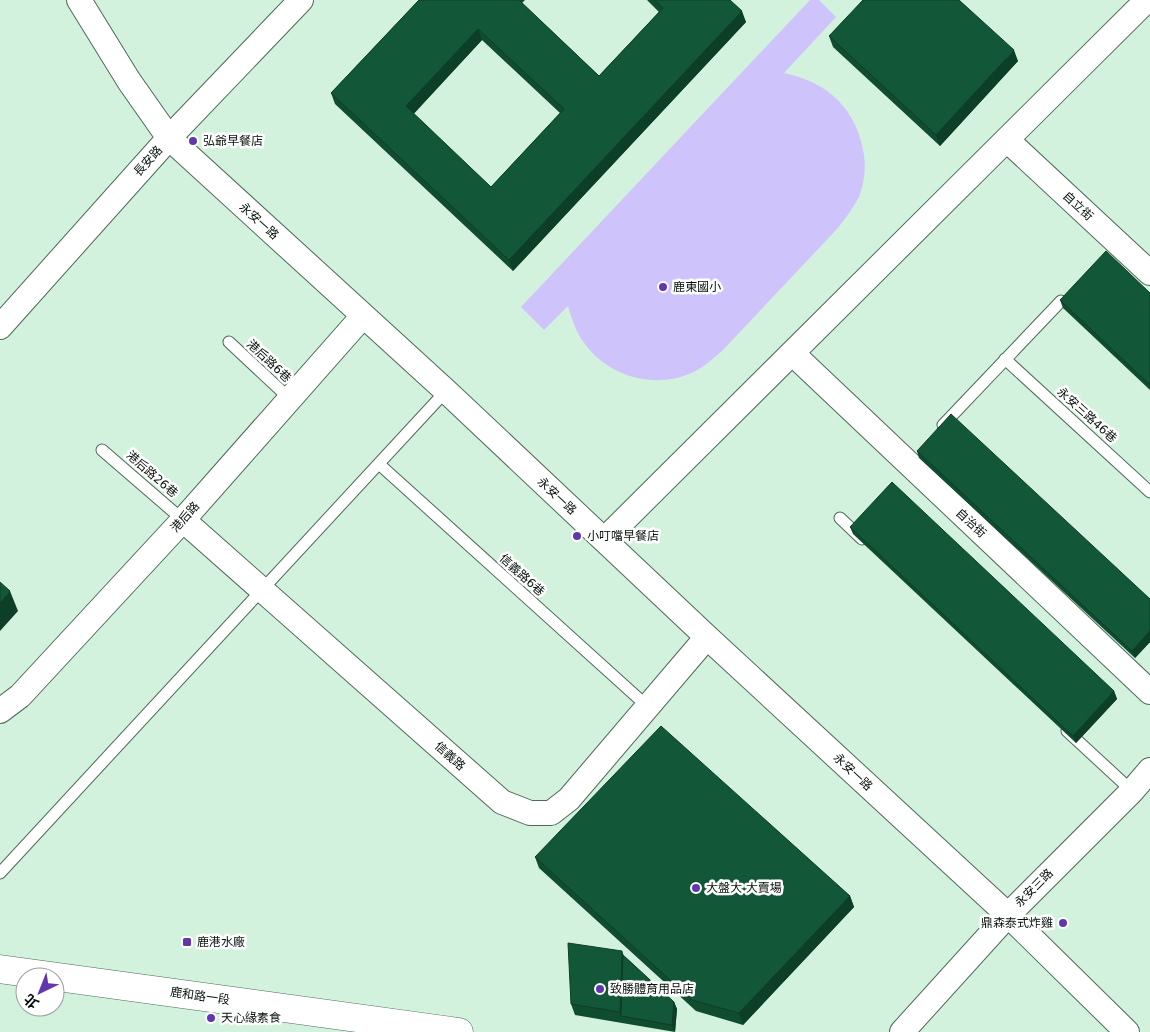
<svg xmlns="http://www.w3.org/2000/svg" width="1150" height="1032" font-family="'DejaVu Sans','Noto Sans TC',sans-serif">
	<rect width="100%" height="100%" fill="#d3f2de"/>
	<!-- pitch -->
	<path fill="#cec3fa" d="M810 0H819L836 17 784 73C828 82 857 109 864 155 866 169 864 184 859 197 853 208 845 219 837 229L721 352C711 360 702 369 689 374 653 389 608 376 585 344 576 333 572 319 568 306L544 330 521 307Z"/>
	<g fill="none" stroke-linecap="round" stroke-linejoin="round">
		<defs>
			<path id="service" d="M229 342 290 399
				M1005 359 1150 492
				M943 425 1061 301
				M102 450 183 520
				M379 464 648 707
				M840 518 862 539
				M1067 731 1132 791
				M0 873 446 391"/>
			<path id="minor" d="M79 0 129 81 169 138 446 391 707 637 1008 915 1127 1032
				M1007 140 1150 273
				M0 327 169 138 301 0
				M792 353 1150 692
				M183 520 502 802 530 813H551L569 799 707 637
				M604 540 1147 0
				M0 711 20 696 183 520 363 316
				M902 1032 1008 915 1132 791 1150 770"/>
			<path id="secondary" d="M0 969 459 1032"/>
		</defs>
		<!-- service casing -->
		<use href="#service" stroke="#4e6958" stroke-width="13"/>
		<!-- minor casing -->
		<use href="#minor" stroke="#4e6958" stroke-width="26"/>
		<!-- secondary casing -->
		<use href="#secondary" stroke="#4e6958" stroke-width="29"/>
		<!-- service -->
		<use href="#service" stroke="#fff" stroke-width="11"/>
		<!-- minor -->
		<use href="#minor" stroke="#fff" stroke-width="24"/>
		<!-- secondary -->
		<use href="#secondary" stroke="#fff" stroke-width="28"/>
	</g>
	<!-- wall -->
	<path fill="#0f4c30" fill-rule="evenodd" d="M419 0H525L522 3 599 76 659 12 647 0H730L746 22 513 271 335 104 331 93ZM482 40 560 113 491 187 413 114Z
		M829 36 1018 61 940 146 833 47Z
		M1150 293V390L1063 308 1060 300Z
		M917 451 1150 599V642L1135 658 919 458Z
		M850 527 1114 691 1117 699 1076 743 853 534Z
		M535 857 850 896 854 907 743 1025 696 1011 539 868Z
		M623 955 674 1002 677 1009 675 1032 575 1015 571 1004Z"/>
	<!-- shaded-wall -->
	<path fill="#0d3e27" d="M742 11 746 22 513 271 509 260Z
		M478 29 482 40 410 118 406 106Z
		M1014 50 1018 61 940 146 936 135Z
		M10 591 18 611 0 631V603Z
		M1150 631V642L1135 658 1132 651Z
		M1114 691 1117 699 1076 743 1073 736Z
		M850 896 854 907 743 1025 739 1013Z
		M622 951 626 962 621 1016 620 1012Z
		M674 1002 677 1009 675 1032 672 1025Z"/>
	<!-- building -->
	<path fill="#125838" stroke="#0d3e27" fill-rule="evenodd" d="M419 0H519L599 76 663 8 654 0H730L742 11 509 260 331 93ZM478 29 564 109 491 187 406 106Z
		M863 0H959L1014 50 936 135 829 36Z
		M1106 251 1150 293V385L1060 300Z
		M951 414 1150 599V631L1132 651 917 451Z
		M892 482 1114 691 1073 736 850 527Z
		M0 582 10 591 0 603Z
		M661 726 850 896 739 1013 692 1000 535 857Z
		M568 943 622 951 620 1012 571 1004Z
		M623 955 674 1002 672 1025 621 1016Z"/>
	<!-- markers -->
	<g fill="#6037af" stroke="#fff" stroke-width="2">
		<circle cx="193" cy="141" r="5"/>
		<circle cx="663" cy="287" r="5"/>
		<circle cx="577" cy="536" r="5"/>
		<circle cx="696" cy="888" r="5"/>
		<circle cx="1063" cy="923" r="5"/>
		<rect x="182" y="937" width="10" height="10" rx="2.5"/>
		<circle cx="600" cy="989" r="5"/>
		<circle cx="211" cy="1018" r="5"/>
	</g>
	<g text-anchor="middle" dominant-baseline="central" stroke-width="5" stroke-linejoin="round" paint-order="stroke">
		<!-- poi labels -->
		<g font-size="12" fill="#07110b" stroke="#fff" text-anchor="start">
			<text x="203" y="141">弘爺早餐店</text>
			<text x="673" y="287">鹿東國小</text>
			<text x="587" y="536">小叮噹早餐店</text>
			<text x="706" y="888">大盤大 大賣場</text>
			<text x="1053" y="923" text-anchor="end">鼎森泰式炸雞</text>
			<text x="197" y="942">鹿港水廠</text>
			<text x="610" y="989">致勝體育用品店</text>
			<text x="221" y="1018">天心緣素食</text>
		</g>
		<!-- street labels -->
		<g font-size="12" fill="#07110b" stroke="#fff">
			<text transform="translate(148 161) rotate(-48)">長安路</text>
			<text transform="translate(1078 206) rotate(43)">自立街</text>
			<text transform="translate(259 221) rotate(42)">永安一路</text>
			<text transform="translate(269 361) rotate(43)">港后路6巷</text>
			<text transform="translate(1087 415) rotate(42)">永安三路46巷</text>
			<text transform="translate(152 474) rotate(41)">港后路26巷</text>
			<text transform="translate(557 496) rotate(43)">永安一路</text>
			<text transform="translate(185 517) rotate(-48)">港后路</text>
			<text transform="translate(971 523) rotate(43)">自治街</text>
			<text transform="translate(522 575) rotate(42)">信義路6巷</text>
			<text transform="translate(450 756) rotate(42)">信義路</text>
			<text transform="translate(853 772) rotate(43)">永安一路</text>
			<text transform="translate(1034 888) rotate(-45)">永安三路</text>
			<text transform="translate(200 996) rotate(8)">鹿和路一段</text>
		</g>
	</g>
	<!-- north arrow -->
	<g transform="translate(40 992) rotate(223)"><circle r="24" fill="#ffffff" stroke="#9ca09d"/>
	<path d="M0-4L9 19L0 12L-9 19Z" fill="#6037af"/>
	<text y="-8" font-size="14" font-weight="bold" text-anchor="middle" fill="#07110b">北</text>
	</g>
</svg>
